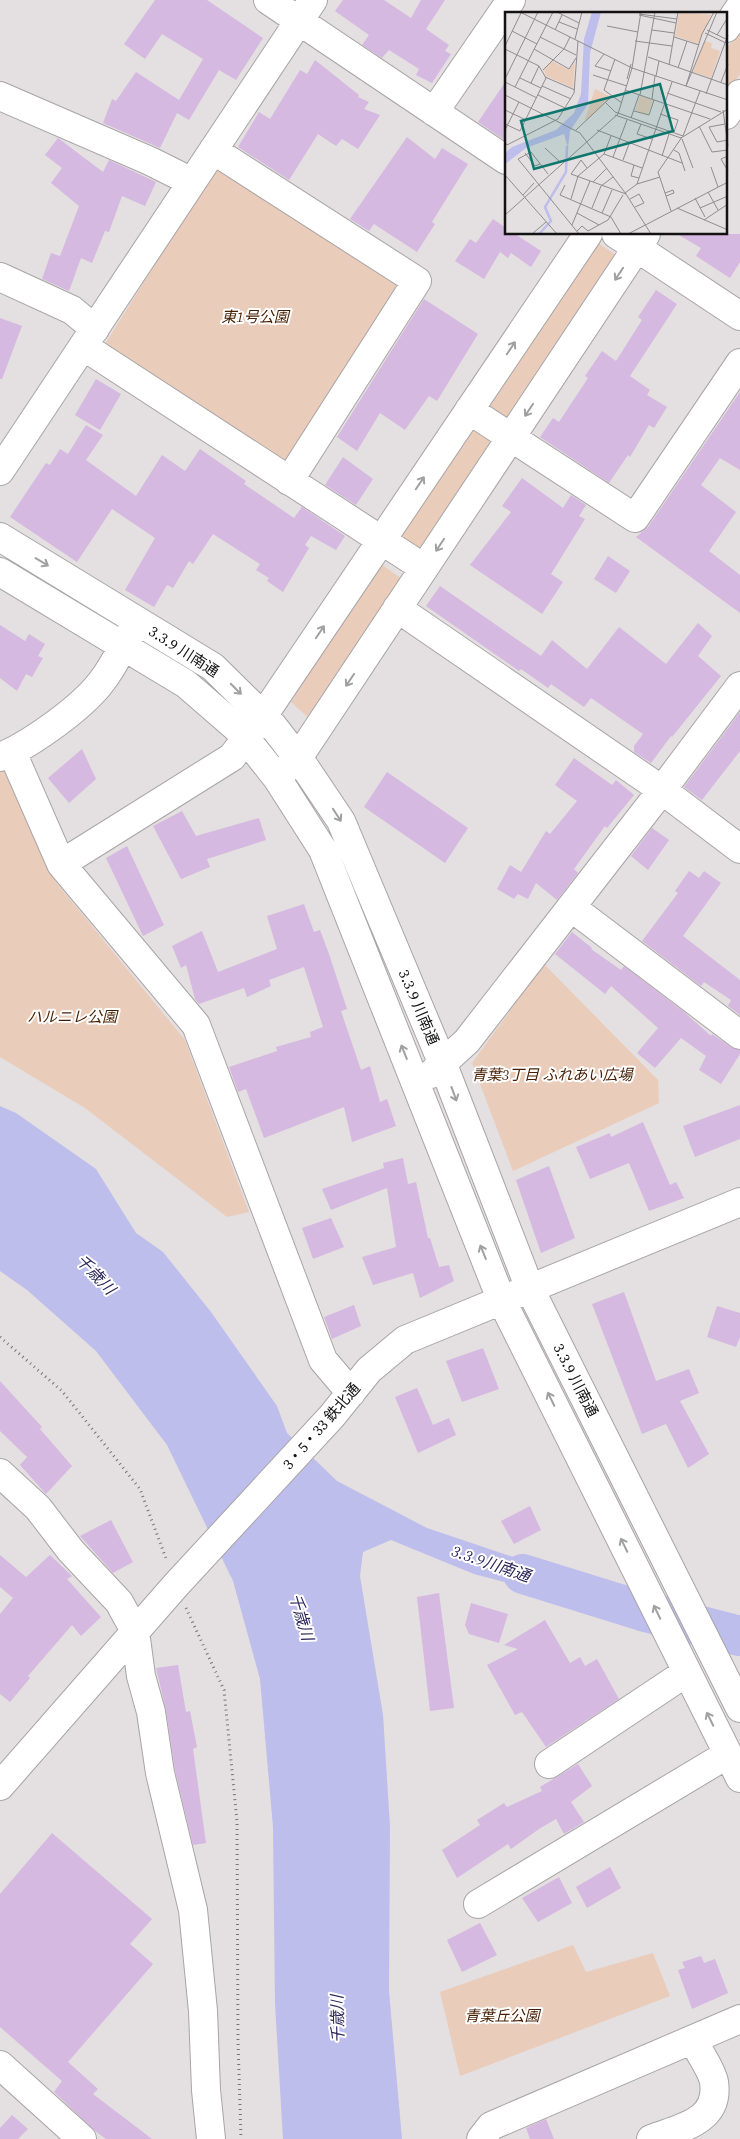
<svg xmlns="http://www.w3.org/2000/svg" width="740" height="2139" font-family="'Source Serif 4','Noto Sans JP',serif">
	<rect width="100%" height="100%" fill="#e4dfe1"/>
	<!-- green -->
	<path fill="#e9ccba" d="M740 29V74L726 95V50Z
		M217 166 402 286 285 464 105 344Z
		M598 243 619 257 510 421 488 406Z
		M470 426 497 444 424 554 398 536Z
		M381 564 402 579 312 721 291 702Z
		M3 764 55 881 185 1040 249 1212 227 1217 85 1108 0 1057V765Z
		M544 964 658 1080 659 1103 513 1171 472 1063Z
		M573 1945 586 1972 653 1953 670 1996 460 2076 440 1992Z"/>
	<!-- water -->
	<path fill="#bdbeeb" d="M0 1106 16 1113 96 1169 136 1233 163 1252 211 1312 277 1406 287 1433 337 1481 427 1528 575 1578V1601L474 1574 391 1540 363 1552 360 1576 383 1715 390 1826 389 1991 402 2139H283L275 2004 273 1827 260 1679 233 1581 167 1445 96 1351 27 1290 0 1271Z"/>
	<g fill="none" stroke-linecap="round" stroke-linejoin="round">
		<!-- river -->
		<path stroke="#bdbeeb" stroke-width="40" d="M523 1574 642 1611 740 1636"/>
	</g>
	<!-- building -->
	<path fill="#d5b9e0" d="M155 0H207L263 38 236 80 219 70 189 120 177 113 160 148 103 123 112 99 116 101 136 72 179 100 203 59 162 34 145 59 124 44Z
		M343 0H384L411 18 421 0H445L426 29 449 45 445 51 451 54 432 83 416 75 419 69 389 50 382 58 362 45 369 35 335 11Z
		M315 60 359 95 358 97 369 102 364 109 380 115 358 149 342 139 336 146 318 134 289 180 238 147 259 112 270 119 300 70 307 74Z
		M506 81V141L478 122Z
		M407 137 435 159 442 148 468 164 432 222 435 224 417 252 374 224 369 231 350 219Z
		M58 138 103 172 109 160 156 182 145 206 122 196 109 232 105 231 92 263 81 258 69 291 42 279 51 253 60 256 79 206 51 183 62 168 45 155Z
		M493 219 506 228V234H515L541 251 531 267 511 253 508 258 500 252 484 279 455 261 470 239 476 243Z
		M677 234H740V262L730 278 696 256 701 248Z
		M656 290 677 304 630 376 650 390 647 395 667 407 654 428 649 425 630 457 628 455 609 483 540 437 553 418 559 422 588 378 585 376 602 351 616 361 642 320 638 317Z
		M424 299 478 334 437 401 429 396 405 430 380 413 357 451 337 437Z
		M0 318 22 326 2 379H0Z
		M96 379 121 394 100 430 75 415Z
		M740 392V470L720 458 701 485 736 512 709 551 740 575V613L636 537 648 527Z
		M86 425 103 435 86 460 136 496 162 455 185 471 200 449 246 481 244 484 294 518 302 507 345 536 336 550 311 536 305 545 309 548 283 592 267 581 269 578 256 570 260 564 213 534 193 564 189 561 173 588 167 585 154 607 125 590 155 538 112 509 77 562 10 517 46 463 50 465 60 449 68 454Z
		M343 457 373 479 356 505 325 485Z
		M522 478 563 508 571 495 586 505 579 516 585 519 551 574 563 582 542 614 470 565 511 512 502 506Z
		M608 556 630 571 616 593 594 579Z
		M440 586 541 656 552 640 587 669 619 627 666 664 698 623 712 636 698 656 721 676 672 737 671 736 651 763 634 752V746L643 734 591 698 584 707 551 684 548 688 521 669 519 671 426 606Z
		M0 625 25 641 29 634 45 644 38 656 43 658 32 677 26 674 17 691 0 678Z
		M740 712V751L702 800 684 787Z
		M82 749 96 779 69 803 48 778Z
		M574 758 612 785 616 780 634 795 607 828 605 826 574 869 578 873 557 900 536 883 528 899 518 894 514 899 497 889 510 865 521 872 546 831 550 834 577 801 555 785Z
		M387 772 468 828 445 863 364 807Z
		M182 811 196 836 259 818 266 840 207 859 210 867 181 879 153 826Z
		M652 828 669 840 648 870 631 856Z
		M127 846 164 925 143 936 106 858Z
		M689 871 699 878 704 871 721 883 683 936 740 980V1015L728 1006 731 1000 704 982 701 986 642 941 678 893 675 891Z
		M304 904 314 932 320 930 329 954 347 1009 341 1011 361 1070 370 1066 380 1102 387 1099 396 1126 352 1142 344 1107 264 1138 246 1089 238 1092 229 1067 277 1051 276 1047 311 1037 310 1032 323 1027 304 967 269 980 271 986 247 997 244 988 199 1004 195 999 186 965 181 968 172 946 202 931 218 972 277 949 267 916Z
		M572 932 592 948 591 949 621 970 624 966 684 1012 711 1036 712 1034 731 1047 740 1050V1054L721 1084 699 1070 706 1056 681 1038 655 1068 637 1053 658 1028 611 986 605 994 555 954Z
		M740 1105V1139L695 1157 683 1126Z
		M643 1122 670 1185 676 1182 684 1198 649 1211 629 1163 590 1179 576 1147 610 1133 611 1137Z
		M403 1158 408 1184 416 1182 428 1238H430L439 1267 449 1265 454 1281 420 1298 413 1273 373 1285 362 1257 396 1247 387 1188 331 1210 322 1189 384 1168 383 1163Z
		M549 1166 575 1238 541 1253 516 1180Z
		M331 1218 344 1247 313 1259 302 1228Z
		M624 1292 656 1381 689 1369 699 1393 680 1401 709 1454 688 1468 666 1424 642 1434 592 1304Z
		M354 1305 361 1326 332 1339 324 1317Z
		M717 1306 740 1313V1337L736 1347 707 1337Z
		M483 1348 499 1389 462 1402 446 1361Z
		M0 1381 42 1427 40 1429 72 1466 46 1494 20 1465 27 1457 0 1431Z
		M417 1388 433 1425 449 1418 456 1435 418 1453 395 1397Z
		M530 1506 541 1530 514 1544 501 1521Z
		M111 1520 133 1562 113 1573 80 1536Z
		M0 1555 26 1577 50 1555 72 1576 67 1579 101 1617 81 1636 72 1625 28 1676 30 1678 10 1702 0 1694V1614L13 1598 0 1587Z
		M439 1593 454 1708 430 1711 417 1597Z
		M471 1603 508 1614 499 1643 469 1634 465 1625Z
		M545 1620 570 1663 580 1657 585 1666 597 1659 619 1699 546 1747 522 1712 515 1715 487 1665 518 1649 504 1645Z
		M178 1665 186 1712 190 1711 197 1747 193 1749 206 1843 193 1845 175 1770 166 1710 156 1668Z
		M578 1764 592 1786 571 1802 584 1822 564 1834 556 1819 539 1829 511 1849 508 1844 457 1878 442 1850 480 1825 477 1820 504 1803 507 1807 542 1791 540 1787Z
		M52 1833 152 1919 130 1944 153 1964 68 2062 98 2089 93 2094 152 2139H106L94 2130 54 2092 62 2081 0 2027V1894Z
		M610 1867 621 1888 587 1908 576 1887Z
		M559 1877 572 1903 538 1922 522 1898Z
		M480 1923 497 1955 462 1972 447 1940Z
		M701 1956 704 1963 715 1959 728 1993 692 2009 678 1970 685 1968 682 1962Z
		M12 2115 28 2129 18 2139H0V2128Z
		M546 2119 554 2139H530L526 2128Z"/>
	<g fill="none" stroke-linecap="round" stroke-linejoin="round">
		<defs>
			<path id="minor" d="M268 0 506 160
				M726 28 740 7
				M0 96 150 161 192 182
				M434 112 511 0
				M726 115 740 94
				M213 150 417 281 289 481
				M616 234 740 316
				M0 277 72 310 95 329
				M83 346 424 568
				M469 410 635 518 740 363
				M0 471 313 0
				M0 537 213 667 273 726 304 766 341 821 442 1062 530 1289 740 1708
				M0 572 186 684 239 730 277 778 323 850 501 1299 740 1778
				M397 608 662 790 740 849
				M12 752 61 864 196 1025 323 1360 351 1393
				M0 757C30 745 83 707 102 681 114 666 122 647 132 631
				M286 769 298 758 646 234
				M61 864 232 757 263 716 588 234
				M571 907 740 1035
				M431 1074 467 1041 662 790 740 686
				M0 1473 38 1508 71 1551 119 1602 135 1631 141 1676 151 1712 160 1773 193 1910 203 2011 206 2090 211 2139
				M549 1764 687 1672
				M0 1786 176 1585 332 1416 369 1370 405 1340 740 1202
				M478 1904 728 1754
				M0 2065 82 2139
				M481 2139 491 2126 740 2019
				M651 2139C680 2128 720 2122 714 2082 712 2070 698 2051 693 2040"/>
		</defs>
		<!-- minor casing -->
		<use href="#minor" stroke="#a9a4a6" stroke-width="30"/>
		<!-- path -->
		<path stroke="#777475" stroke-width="3" stroke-dasharray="1 4" stroke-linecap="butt" d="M0 1337 62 1391 140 1489 167 1561
			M186 1608 224 1690 237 1821 238 2041 241 2139"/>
		<!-- minor -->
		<use href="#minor" stroke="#fff" stroke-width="28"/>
	</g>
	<!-- one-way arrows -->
	<defs><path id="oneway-shaft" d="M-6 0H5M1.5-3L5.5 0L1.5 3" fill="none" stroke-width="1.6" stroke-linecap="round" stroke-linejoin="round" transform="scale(1.25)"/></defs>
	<g stroke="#a1a0a0">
		<use href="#oneway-shaft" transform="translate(619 274) rotate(124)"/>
		<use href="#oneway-shaft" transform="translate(511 348) rotate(-56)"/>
		<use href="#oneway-shaft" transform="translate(529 410) rotate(124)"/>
		<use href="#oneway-shaft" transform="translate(420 483) rotate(-56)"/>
		<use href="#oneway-shaft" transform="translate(440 545) rotate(124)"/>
		<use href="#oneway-shaft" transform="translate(42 562) rotate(31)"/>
		<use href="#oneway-shaft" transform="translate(320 632) rotate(-56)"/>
		<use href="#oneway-shaft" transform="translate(350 680) rotate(124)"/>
		<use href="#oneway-shaft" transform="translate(236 689) rotate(45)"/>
		<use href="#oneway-shaft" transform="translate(337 815) rotate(57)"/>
		<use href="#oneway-shaft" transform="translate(404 1052) rotate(-112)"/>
		<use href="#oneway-shaft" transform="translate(454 1094) rotate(70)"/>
		<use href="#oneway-shaft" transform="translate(483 1252) rotate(-112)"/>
		<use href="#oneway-shaft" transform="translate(551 1399) rotate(-116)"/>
		<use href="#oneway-shaft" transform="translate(624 1545) rotate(-116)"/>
		<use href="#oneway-shaft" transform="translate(657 1612) rotate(-116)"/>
		<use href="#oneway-shaft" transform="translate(710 1719) rotate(-116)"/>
	</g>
	<g text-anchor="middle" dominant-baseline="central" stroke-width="4" stroke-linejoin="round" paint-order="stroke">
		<!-- park labels -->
		<g font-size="15" font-style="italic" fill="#461e00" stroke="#fff">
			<text x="255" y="316">東1号公園</text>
			<text x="72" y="1016">ハルニレ公園</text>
			<text x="552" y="1074">青葉3丁目 ふれあい広場</text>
			<text x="502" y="2015">青葉丘公園</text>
		</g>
		<!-- street labels -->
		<g font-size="15" fill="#131112" stroke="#fff">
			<text transform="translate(184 651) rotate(33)">3.3.9 川南通</text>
			<text transform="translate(419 1007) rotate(67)">3.3.9 川南通</text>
			<text transform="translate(576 1380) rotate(63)">3.3.9 川南通</text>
			<text transform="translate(321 1426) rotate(-49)">3・5・33 鉄北通</text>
		</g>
		<!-- water labels -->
		<g font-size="16" font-style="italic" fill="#2a2459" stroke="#fff">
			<text transform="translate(96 1274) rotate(46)">千歳川</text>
			<text transform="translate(491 1563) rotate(19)">3.3.9川南通</text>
			<text transform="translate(302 1617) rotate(74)">千歳川</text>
			<text transform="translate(337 2019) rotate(-91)">千歳川</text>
		</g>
	</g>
	<!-- overview -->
	<g transform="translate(505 12)">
		<rect width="222" height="222" fill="#e4dfe1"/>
		<path d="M174 0 206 3 193 32 170 24ZM199 29 207 31 206 36 215 39 206 66 188 60ZM70 47 68 76 41 64 39 58 47 49 64 58ZM90 77 106 85 81 109 80 107ZM135 84 148 88 143 103 130 98Z" fill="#e9ccba"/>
		<path d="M87 0H96L85 41 83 92 65 119 63 136 59 122 21 136 0 152V141L7 135 51 118 69 101 76 82 79 27Z" fill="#bdbeeb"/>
		<path fill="none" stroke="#bdbeeb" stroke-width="2.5" d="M34 222 46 209 40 195 61 160 62 134"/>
		<path fill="none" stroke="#908d8e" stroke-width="1" d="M15 0 127 56 223 88M52 0 74 11M134 2 172 7M134 3 171 11M54 10 72 17M102 14 133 20M50 18 57 3M147 18 169 21M202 18 223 28M7 19 32 32M200 21 223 32M212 23 223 5M35 25 71 43M169 25 194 33M70 27 77 0M130 29 167 34M0 34 16 1M0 37 34 54 41 66 15 119M29 37 64 57 71 46M99 42 90 54 106 59M143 45 223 73M110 47 99 78 117 91M164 53 173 0M173 56 182 29M38 58 59 37 65 25M88 63 122 74M151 64 154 49M40 65 70 78M15 66 36 76M0 67 33 0M122 67 126 52M0 70 32 86M216 70 223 52M26 71 34 54M37 74 66 87M181 74 212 0M181 74 197 22 209 0M10 75 48 0M120 78 205 107M162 81 216 100M201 82 223 23M0 83 75 121 121 182 146 222M33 83 60 96M135 83 150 0M147 87 150 64M100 90 110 100 178 124M0 98 21 108M218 98 223 134M129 99 144 103 149 88M155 102 173 108 169 120M110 103 176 126 223 97M126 106 134 83M0 112 15 119M136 112 132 122 147 127M220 112 204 115 212 130 223 128M194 114 207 140 223 138M0 118 14 90M71 118 106 85M92 118 177 151M178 124 195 79M177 127 188 156M0 130 2 133 53 107 69 81 73 29M40 136 54 149M169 138 174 141 180 159M20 141 30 154 35 152M99 142 137 156M157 144 164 122M223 144 216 147 223 159M108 145 122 108M118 148 124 132M129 153 126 164 134 166M206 155 213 175M82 156 76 148 66 162 121 182M43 162 26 140 13 147 74 222M0 163 52 222M88 170 102 156M132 172 155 165M60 173 55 183 106 205 116 222M203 180 213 198M120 181 132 172 167 70M160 181 168 178 169 181 161 184M18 183 29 171M190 186 200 205M66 187 73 164 99 142 106 124M125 187 134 182 139 191 130 195M87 196 96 174 108 165M172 196 223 218M195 196 223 184M166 199 153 160 177 125M72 201 94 213M97 201 107 178M0 203 113 102 127 56 136 0M199 208 223 192M67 213 85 169M72 219 77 214 83 219 103 208 118 183M27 222 41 210M123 222 223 170"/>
		<path fill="#0f766e" fill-opacity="0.15" stroke="#0f766e" stroke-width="2.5" d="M155 72 168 119 29 157 16 109Z"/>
		<rect width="222" height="222" fill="none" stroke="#131112" stroke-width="2.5"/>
	</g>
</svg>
